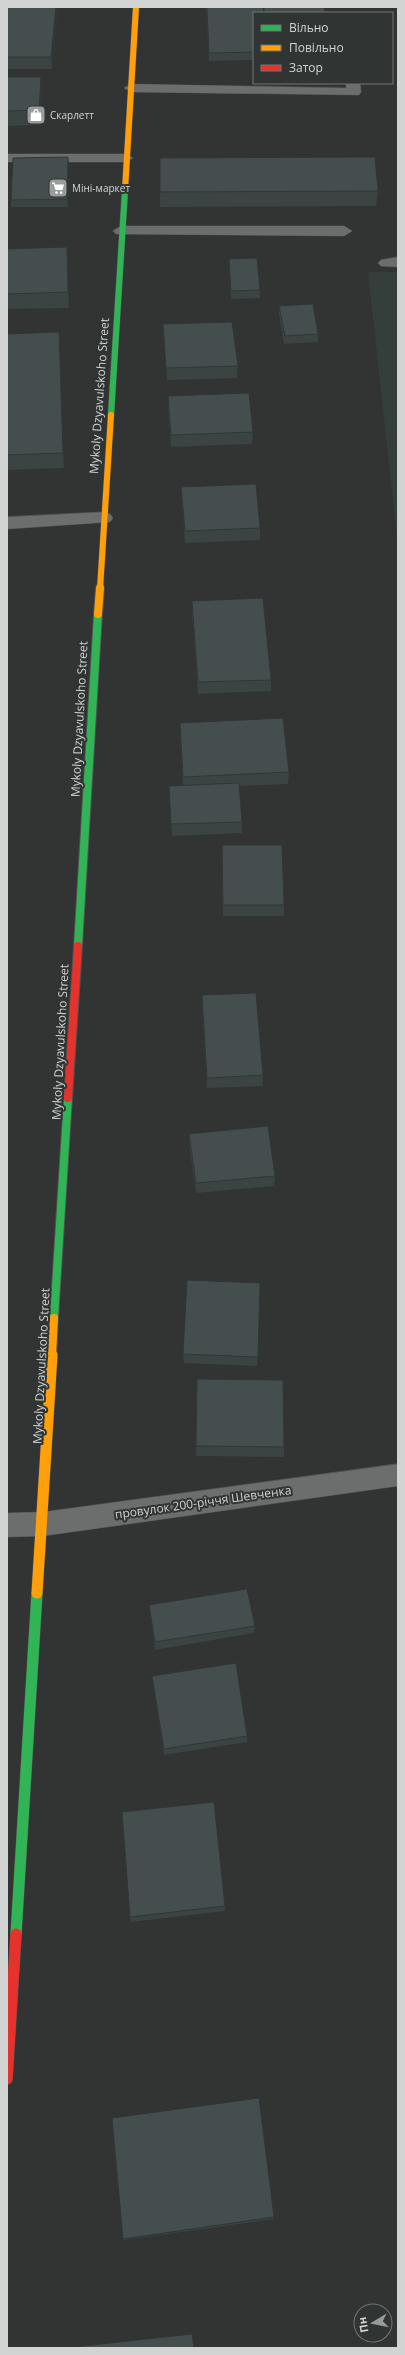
<svg xmlns="http://www.w3.org/2000/svg" width="405" height="2355" font-family="'Open Sans',sans-serif">
	<rect width="100%" height="100%" fill="#313433"/>
	<!-- built -->
	<path fill="#343f3b" d="M368 272H398V546Z"/>
	<g fill="none" stroke-linecap="round" stroke-linejoin="round">
		<defs>
			<path id="lane" d="M346 83H360L361 92 359 95 131 92 124 88 131 84 346 88Z
				M7 154H126L133 158 126 162H7Z
				M121 226H344L352 231 344 236 116 234 113 231Z
				M398 257V267L381 266 378 263 381 260Z"/>
			<path id="street" d="M104 512 110 514 113 518 110 522 7 529V517Z
				M398 1464V1486L43 1536 7 1537V1513L43 1512Z"/>
			<path id="fast-far2" d="M111 415 125 190"/>
			<path id="fast-far1" d="M78 946 98 614
				M54 1318 68 1098"/>
			<path id="fast" d="M16 1934 37 1593"/>
			<path id="slow-far2" d="M125 190 136 7
				M100 589 111 415"/>
			<path id="slow-far1" d="M98 614 100 588
				M52 1356 54 1318"/>
			<path id="slow" d="M37 1593 52 1355"/>
			<path id="jam-far1" d="M68 1098 78 946"/>
			<path id="jam" d="M7 2079 16 1934"/>
		</defs>
		<!-- lane casing -->
		<use href="#lane" stroke="#4f5050" stroke-width="1"/>
		<!-- street casing -->
		<use href="#street" stroke="#4f5050" stroke-width="1"/>
		<!-- fast-far2 casing -->
		<use href="#fast-far2" stroke="#4f5050" stroke-width="7"/>
		<!-- fast-far1 casing -->
		<use href="#fast-far1" stroke="#4f5050" stroke-width="10"/>
		<!-- fast casing -->
		<use href="#fast" stroke="#4f5050" stroke-width="12"/>
		<!-- slow-far2 casing -->
		<use href="#slow-far2" stroke="#4f5050" stroke-width="7"/>
		<!-- slow-far1 casing -->
		<use href="#slow-far1" stroke="#4f5050" stroke-width="10"/>
		<!-- slow casing -->
		<use href="#slow" stroke="#4f5050" stroke-width="12"/>
		<!-- jam-far1 casing -->
		<use href="#jam-far1" stroke="#4f5050" stroke-width="10"/>
		<!-- jam casing -->
		<use href="#jam" stroke="#4f5050" stroke-width="12"/>
		<!-- lane -->
		<use href="#lane" fill="#6c6d6d" fill-rule="evenodd"/>
		<!-- street -->
		<use href="#street" fill="#6c6d6d" fill-rule="evenodd"/>
		<!-- fast-far2 -->
		<use href="#fast-far2" stroke="#30b455" stroke-width="6"/>
		<!-- fast-far1 -->
		<use href="#fast-far1" stroke="#30b455" stroke-width="8"/>
		<!-- fast -->
		<use href="#fast" stroke="#30b455" stroke-width="11"/>
		<!-- slow-far2 -->
		<use href="#slow-far2" stroke="#ff9f0a" stroke-width="6"/>
		<!-- slow-far1 -->
		<use href="#slow-far1" stroke="#ff9f0a" stroke-width="8"/>
		<!-- slow -->
		<use href="#slow" stroke="#ff9f0a" stroke-width="11"/>
		<!-- jam-far1 -->
		<use href="#jam-far1" stroke="#e5322d" stroke-width="8"/>
		<!-- jam -->
		<use href="#jam" stroke="#e5322d" stroke-width="11"/>
	</g>
	<!-- wall -->
	<path fill="#3b4343" d="M7 7H58L52 69H7Z
		M206 7H324L325 13H254V60L209 61Z
		M7 77H41L42 92 40 125 7 126Z
		M69 165 68 207H11V200Z
		M378 191 376 206 160 207V192Z
		M7 249 68 263 69 308 7 309Z
		M229 259 260 290V298L231 299 229 267Z
		M279 306 318 334V342L284 344 279 314Z
		M163 324 238 366 237 378 167 380Z
		M59 332 64 468 7 470V334Z
		M168 396 253 432 252 444 171 447 168 408Z
		M181 487 260 528V540L185 543 182 499Z
		M192 601 271 680V691L198 694 192 613Z
		M180 723 289 772 288 784 239 786 242 822V833L172 836 169 786H183L180 734Z
		M222 856 284 905V916H223Z
		M202 995 263 1075V1086L207 1088 202 1006Z
		M189 1134 275 1176 274 1186 196 1193 189 1144Z
		M260 1283 257 1366 184 1363 183 1354Z
		M197 1379 284 1447V1457L196 1456Z
		M149 1605 255 1626 254 1633 155 1650Z
		M152 1676 247 1736V1742L164 1755 153 1682Z
		M225 1906V1911L131 1922 130 1917Z
		M274 2217V2219L124 2240 123 2239Z"/>
	<!-- shaded-wall -->
	<path fill="#303737" d="M56 7H58L52 69 51 57Z
		M41 77 42 92 40 125 39 110Z
		M68 157 69 165 68 207 67 199Z
		M67 247 68 263 69 308 68 292Z
		M59 332 60 347 64 468 63 453Z"/>
	<!-- building -->
	<path fill="#454e4e" stroke="#303737" d="M7 7H56L51 57H7Z
		M207 7H263L264 13H254V52L209 53Z
		M264 7H324L325 13H264Z
		M7 77H41L39 110 7 111Z
		M68 157 67 199 11 200 13 158Z
		M375 157 378 191 160 192V158Z
		M67 247 68 292 7 294V249Z
		M257 258 260 290 231 291 229 259Z
		M313 304 318 334 285 336 279 306Z
		M232 322 238 366 166 368 163 324Z
		M59 332 63 453 7 455V334Z
		M249 393 253 432 171 435 168 396Z
		M256 484 260 528 185 531 181 487Z
		M263 598 271 680 198 682 192 601Z
		M283 718 289 772 183 777 180 723Z
		M239 783 242 822 171 824 169 786Z
		M222 845H282L284 905H223Z
		M256 993 263 1075 207 1078 202 995Z
		M268 1126 275 1176 196 1183 189 1134Z
		M187 1280 260 1283 258 1357 183 1354Z
		M197 1379 283 1380 284 1447 196 1446Z
		M247 1589 255 1626 155 1642 149 1605Z
		M236 1663 247 1736 164 1749 152 1676Z
		M214 1802 225 1906 130 1917 122 1812Z
		M259 2098 274 2217 123 2239 112 2118Z
		M192 2334 194 2348H74V2347Z"/>
	<!-- icons -->
	<defs>
		<symbol id="shop-square" viewBox="-11 -11 22 22"><rect x="-9" y="-9" width="18" height="18" rx="4" fill="#999c9b" stroke="#303533"/><path d="M-5-2.5h2.3a2.7 3.5 0 0 1 5.4 0H5L5.5 6h-11ZM-1.5-2.5h3a1.5 2.3 0 0 0-3 0Z" fill="#fff"/></symbol>
		<symbol id="supermarket-square" viewBox="-11 -11 22 22"><rect x="-9" y="-9" width="18" height="18" rx="4" fill="#999c9b" stroke="#303533"/><path d="M-6-5.5h2.5l.6 2H6L4.5 2H-2.5L-4.4-4H-6ZM-1.5 3.2a1.3 1.3 0 1 0 .1 0ZM3 3.2a1.3 1.3 0 1 0 .1 0Z" fill="#fff"/></symbol>
	</defs>
	<g fill-rule="evenodd">
		<use href="#shop-square" x="25" y="104" width="22" height="22"/>
		<use href="#supermarket-square" x="47" y="177" width="22" height="22"/>
	</g>
	<g text-anchor="middle" dominant-baseline="central" stroke-width="4" stroke-linejoin="round" paint-order="stroke">
		<!-- far-poi labels -->
		<g font-size="10" fill="#d1d4d3" stroke="#303533" text-anchor="start">
			<text x="50" y="115">Скарлетт</text>
			<text x="72" y="188">Міні-маркет</text>
		</g>
		<!-- street labels -->
		<g font-size="12" fill="#d1d4d3" stroke="#303533">
			<text transform="translate(99 396) rotate(-86)">Mykoly Dzyavulskoho Street</text>
			<text transform="translate(79 719) rotate(-87)">Mykoly Dzyavulskoho Street</text>
			<text transform="translate(60 1042) rotate(-87)">Mykoly Dzyavulskoho Street</text>
			<text transform="translate(41 1366) rotate(-87)">Mykoly Dzyavulskoho Street</text>
			<text transform="translate(203 1502) rotate(-8)">провулок 200-річчя Шевченка</text>
		</g>
	</g>
	<!-- border -->
	<rect width="405" height="2355" fill="none" stroke="#d1d4d3" stroke-width="16"/>
	<!-- legend -->
	<rect x="253" y="12" width="140" height="72" fill="#303533" stroke="#707573"/>
	<rect x="261" y="25" width="20" height="6" fill="#30b455" stroke="#707573"/>
	<text x="289" y="32" font-size="12" fill="#d1d4d3">Вільно</text>
	<rect x="261" y="45" width="20" height="6" fill="#ff9f0a" stroke="#707573"/>
	<text x="289" y="52" font-size="12" fill="#d1d4d3">Повільно</text>
	<rect x="261" y="65" width="20" height="6" fill="#e5322d" stroke="#707573"/>
	<text x="289" y="72" font-size="12" fill="#d1d4d3">Затор</text>
	<!-- north arrow -->
	<g transform="translate(373 2323) rotate(260)"><circle r="19" fill="#303533" stroke="#707573"/>
	<path d="M0-3L7 15L0 10L-7 15Z" fill="#999c9b"/>
	<text y="-6" font-size="11" font-weight="bold" text-anchor="middle" fill="#d1d4d3">Пн</text>
	</g>
</svg>
